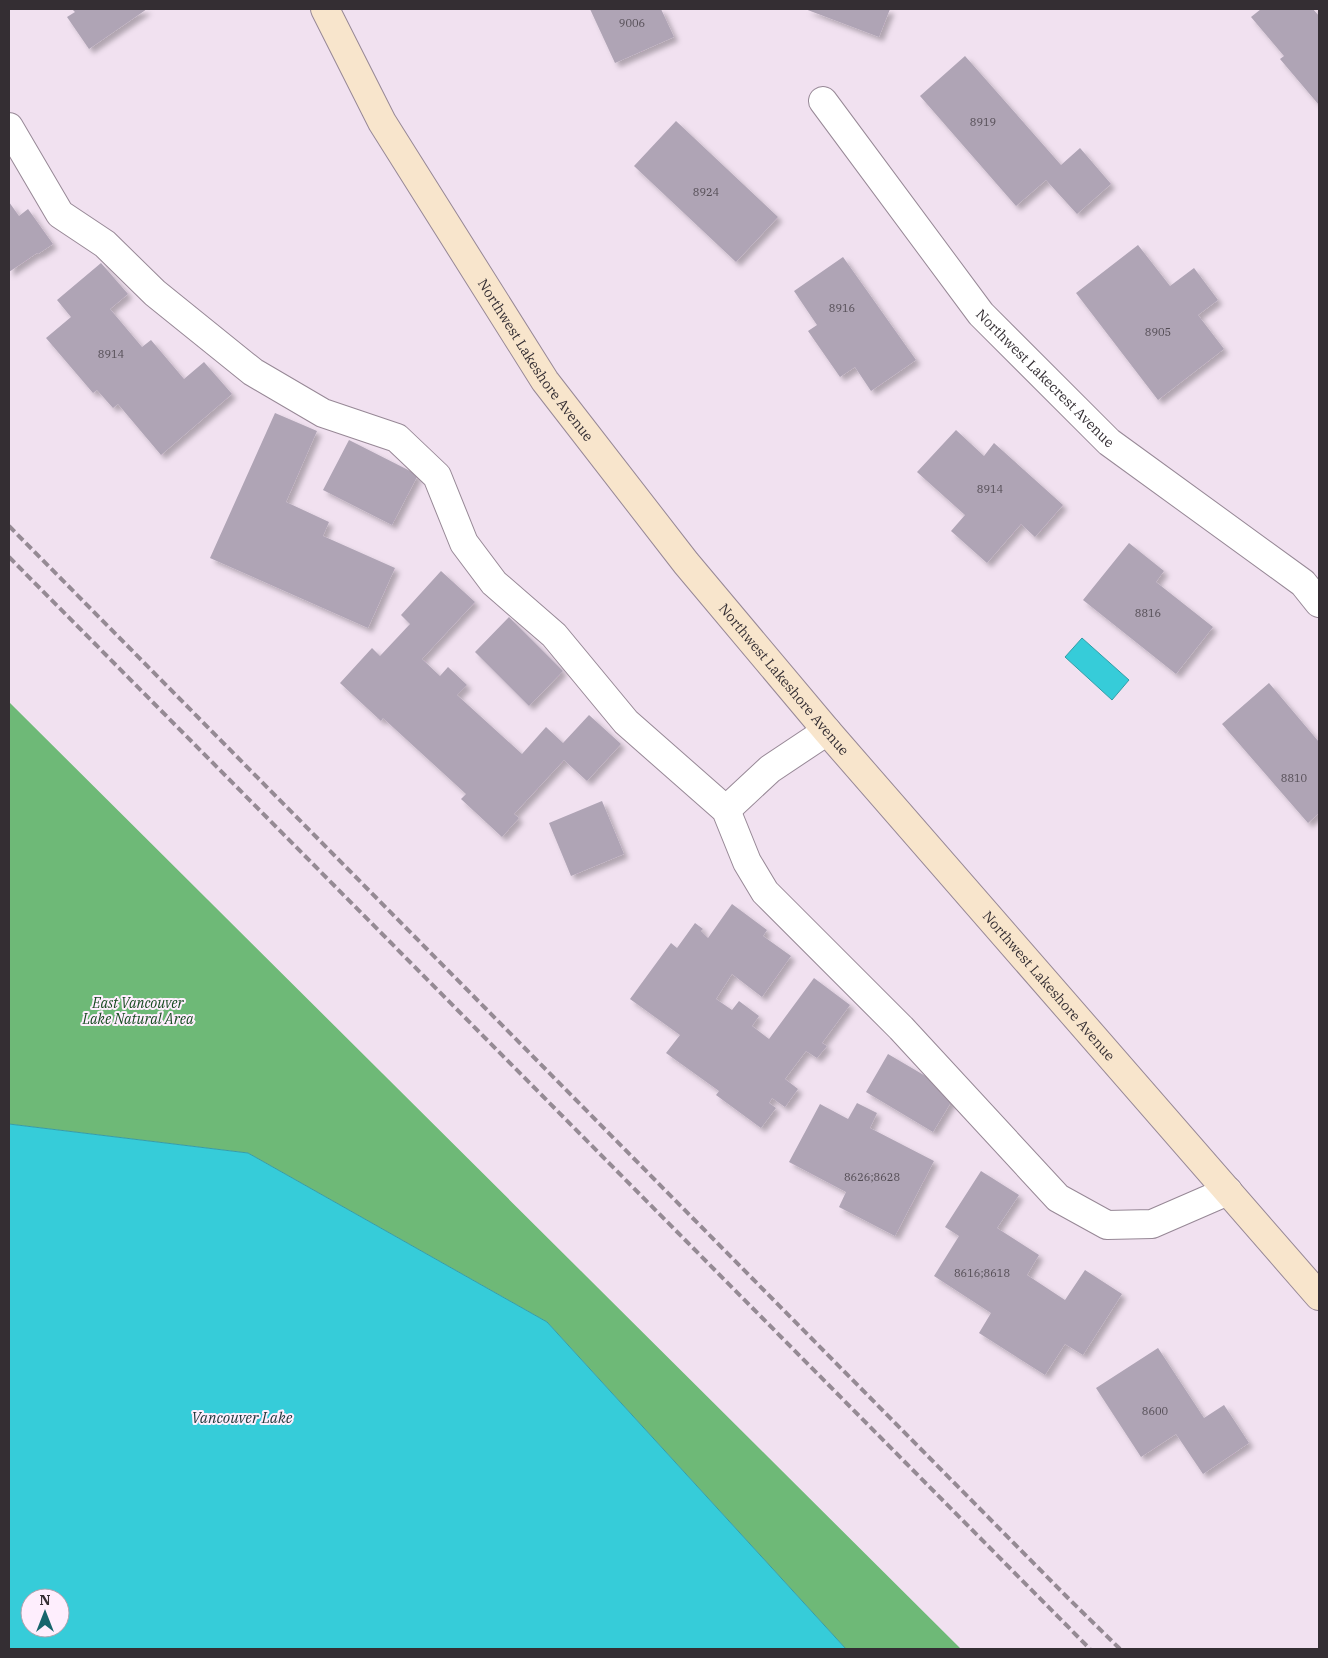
<svg xmlns="http://www.w3.org/2000/svg" width="1328" height="1658" font-family="'IBM Plex Serif',serif">
	<defs>
		<filter id="shadow"><feDropShadow dx="4.5" dy="4.5" stdDeviation="2.5" flood-color="#0004"/></filter>
	</defs>
	<rect width="100%" height="100%" fill="#f1e1f0"/>
	<!-- forest -->
	<path fill="#6eb977" d="M9 702 961 1649H846L547 1322 248 1153 9 1124Z"/>
	<!-- water -->
	<path fill="#36ccd9" stroke="#359da7" fill-rule="evenodd" d="M1082 638 1129 680 1112 700 1065 657Z
		M9 1124 248 1153 547 1322 846 1649H9ZM30 1598H60V1628H30Z"/>
	<!-- building -->
	<path fill="#afa4b5" filter="url(#shadow)" d="M72 9H147L89 49 67 17 75 12Z
		M590 9H661L674 37 615 63Z
		M805 9H890L879 37Z
		M1261 9H1313L1319 16V105L1280 59 1284 56 1251 17Z
		M965 56 1061 165 1080 148 1111 184 1077 214 1046 180 1016 206 920 96Z
		M676 121 778 217 736 262 634 166Z
		M9 202 19 216 28 209 53 244 38 254 37 253 9 272Z
		M1138 245 1170 286 1194 268 1218 300 1198 315 1224 349 1158 400 1076 293Z
		M843 257 916 360 871 391 855 367 840 377 808 331 817 325 794 291Z
		M101 263 128 294 110 309 142 347 151 340 184 379 204 362 232 394 161 455 118 404 113 408 97 390 93 393 46 338 71 317 57 300Z
		M275 413 317 431 286 502 329 522 323 536 395 568 368 628 210 558Z
		M956 430 984 456 994 443 1063 505 1035 537 1021 524 987 563 951 531 965 515 917 472Z
		M349 440 418 475 392 525 323 490Z
		M1129 543 1164 571 1156 582 1213 627 1176 674 1083 600Z
		M441 571 475 602 422 659 440 676 448 667 467 685 457 695 522 754 546 727 563 743 589 715 621 744 587 781 564 760 514 814 519 818 502 837 461 799 466 794 383 718 381 721 340 683 372 648 380 656 410 624 401 615Z
		M509 617 563 671 529 706 475 652Z
		M1269 683 1319 742V813L1308 823 1222 724Z
		M602 801 624 854 571 876 549 823Z
		M732 904 767 930 763 936 791 956 762 997 732 974 716 999 732 1010 739 1001 759 1016 752 1026 769 1039 814 978 850 1005 822 1043 827 1046 817 1058 806 1051 785 1079 798 1089 785 1107 772 1098 769 1103 776 1108 761 1128 716 1095 719 1091 666 1053 680 1035 630 999 671 943 677 948 695 923 703 929 701 931 708 938Z
		M888 1054 956 1094 933 1132 866 1092Z
		M857 1103 877 1113 870 1128 934 1161 895 1236 839 1207 846 1192 789 1162 820 1104 848 1119Z
		M981 1171 1019 1195 997 1228 1039 1255 1027 1275 1065 1300 1085 1270 1122 1294 1083 1355 1065 1344 1045 1375 979 1333 991 1313 934 1276 959 1236 945 1227Z
		M1158 1348 1204 1418 1224 1405 1249 1443 1203 1474 1176 1434 1141 1457 1096 1388Z"/>
	<g fill="none" stroke-linecap="round" stroke-linejoin="round">
		<defs>
			<g id="street">
				<path id="s1" d="M823 101 981 314 1109 442 1303 583 1319 603"/>
				<path d="M9 127 60 214 105 244 155 293 253 372 323 413 397 438 437 476 464 543 494 583 554 635 626 722 726 810 747 862 765 892 901 1028 1058 1198 1107 1225 1152 1224 1228 1191"/>
				<path d="M726 810 770 769 827 731"/>
			</g>
			<g id="secondary">
				<path id="s2" d="M325 9 382 122 545 381 686 563 827 731 1319 1296"/>
			</g>
		</defs>
		<!-- street casing -->
		<use href="#street" stroke="#978896" stroke-width="30"/>
		<!-- secondary casing -->
		<use href="#secondary" stroke="#978896" stroke-width="30"/>
		<!-- street -->
		<use href="#street" stroke="#fff" stroke-width="28"/>
		<!-- secondary -->
		<use href="#secondary" stroke="#f8e5cc" stroke-width="28"/>
		<!-- rail -->
		<path stroke="#958a94" stroke-width="4" stroke-dasharray="8 4" stroke-linecap="butt" d="M9 526 1068 1598 1120 1649
			M9 557 1090 1649"/>
	</g>
	<g text-anchor="middle" dominant-baseline="central" stroke-width="4" stroke-linejoin="round" paint-order="stroke">
		<!-- number labels -->
		<g font-size="11" fill="#534c54">
			<text x="632" y="23">9006</text>
			<text x="983" y="122">8919</text>
			<text x="706" y="192">8924</text>
			<text x="842" y="308">8916</text>
			<text x="1158" y="332">8905</text>
			<text x="111" y="354">8914</text>
			<text x="990" y="489">8914</text>
			<text x="1148" y="613">8816</text>
			<text x="1294" y="778">8810</text>
			<text x="872" y="1177">8626;8628</text>
			<text x="982" y="1273">8616;8618</text>
			<text x="1155" y="1411">8600</text>
		</g>
		<!-- street labels -->
		<g font-size="14" fill="#342e33" stroke="#feeefd">
			<text stroke="none"><textPath href="#s2" startOffset="410">Northwest Lakeshore Avenue</textPath></text>
			<text stroke="none"><textPath href="#s1" startOffset="356">Northwest Lakecrest Avenue</textPath></text>
			<text stroke="none"><textPath href="#s2" startOffset="815">Northwest Lakeshore Avenue</textPath></text>
			<text stroke="none"><textPath href="#s2" startOffset="1220">Northwest Lakeshore Avenue</textPath></text>
		</g>
		<!-- park labels -->
		<g font-size="14" font-style="italic" fill="#14491e" stroke="#feeefd">
			<text x="138" y="1003">East Vancouver<tspan x="138" dy="16">Lake Natural Area</tspan></text>
		</g>
		<!-- water labels -->
		<g font-size="15" font-style="italic" fill="#223a3c" stroke="#feeefd">
			<text x="242" y="1417">Vancouver Lake</text>
		</g>
	</g>
	<!-- border -->
	<rect width="1328" height="1658" fill="none" stroke="#342e33" stroke-width="20"/>
	<!-- north arrow -->
	<g transform="translate(45 1613)"><circle r="24" fill="#feeefd" stroke="#ada1ac"/>
	<path d="M0-4L9 19L0 12L-9 19Z" fill="#17656c"/>
	<text y="-8" font-size="14" font-weight="bold" text-anchor="middle" fill="#342e33">N</text>
	</g>
</svg>
